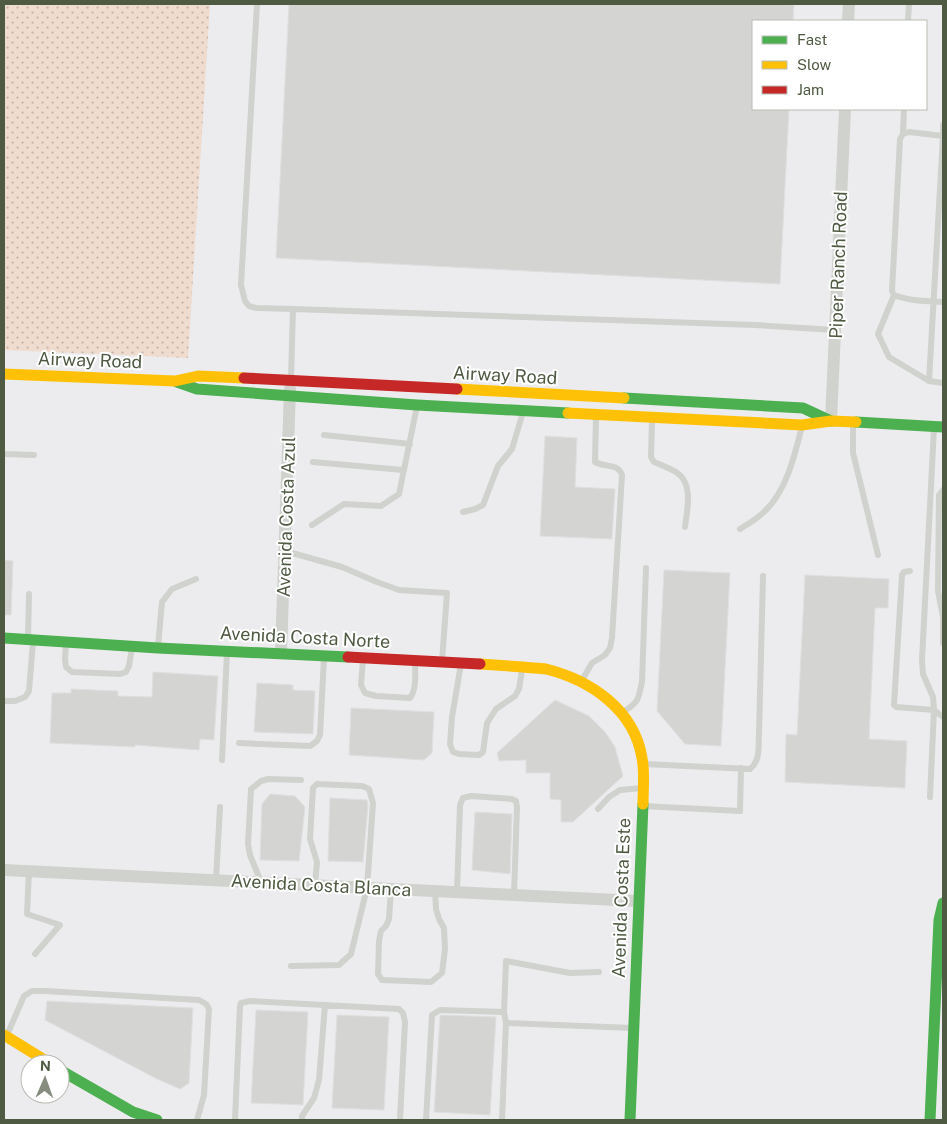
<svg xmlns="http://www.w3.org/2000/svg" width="947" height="1124" font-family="'Public Sans',sans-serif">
	<defs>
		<pattern id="grass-dots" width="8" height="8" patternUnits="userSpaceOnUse" patternTransform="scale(1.25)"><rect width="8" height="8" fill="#efdccf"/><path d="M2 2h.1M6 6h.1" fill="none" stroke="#c4b5aa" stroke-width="1.8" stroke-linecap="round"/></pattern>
	</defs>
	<rect width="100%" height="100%" fill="#ececee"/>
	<!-- grass -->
	<path fill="url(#grass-dots)" d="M4 4H210L188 358 4 350Z"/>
	<!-- building -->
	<path fill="#d4d5d3" stroke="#dedfdf" d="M289 4H776L794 5 793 21H753V109H789L780 284 276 258Z
		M545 436 577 438 575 487 615 489 612 539 540 536Z
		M4 560 13 561 11 615H4Z
		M664 570 730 573 721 746 685 744 657 711Z
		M805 575 889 579 888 608H875L869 739 907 741 905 788 785 782 786 734 797 735Z
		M153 672 218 676 214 740 200 739 199 750 135 745V747L50 743 52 693H71V689L118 691V696L152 697Z
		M257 683 293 685V690L315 691 313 734 254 732Z
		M555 700 589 716 605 732 615 747 623 776 573 822H561V800L550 799V773H526V760L499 761 497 753Z
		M351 708 434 712 432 753 424 760 349 755Z
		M270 794 295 796 305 807 299 861 260 860 262 804Z
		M330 798 367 800 368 806 363 862 328 861Z
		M475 812 512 814 510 874 472 870Z
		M47 1001 193 1008 189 1083 180 1089 157 1079 45 1020Z
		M256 1010 308 1012 303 1105 251 1103Z
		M337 1015 389 1017 384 1110 332 1108Z
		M441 1015 496 1017 490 1115 434 1112 440 1016Z"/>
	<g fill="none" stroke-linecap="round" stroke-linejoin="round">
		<!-- lane -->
		<path stroke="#d0d2cd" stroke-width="6" d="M257 4 241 285 245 301 249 306 256 308 293 309
			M908 21 909 4
			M943 125V136
			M903 134 904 109
			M894 295 878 334 889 357 929 381 943 383
			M291 378 293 309 755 325 835 330
			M929 381 943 136 909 132 903 134 900 139 892 291 894 295C909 301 927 301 943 302
			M652 419 651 457 654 462C661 465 669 468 676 472 694 483 687 510 685 527
			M853 423V453L878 555
			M324 435 410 444
			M4 454 34 455
			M313 462 403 470
			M943 490 939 495 938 591 943 617V643
			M463 512 475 509 483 505 498 466 512 449 523 412
			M312 525 344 504 381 506 399 494 417 406
			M740 529C748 524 758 518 765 511 787 490 795 454 802 426
			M285 551 342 567 377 582 399 590 447 593 442 661
			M910 571 904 572 902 575 894 705 896 707 934 710 943 717
			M28 639 29 594
			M66 644 65 659 66 667 72 672 120 674 126 672 129 666 132 648
			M158 646 162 602 172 589 196 579
			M363 659 361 685 365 693 376 696 410 698C417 689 415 673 415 662
			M461 664 452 717 450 744 453 752 459 754 479 755 483 752 487 723 496 709 515 696 519 689 522 670
			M582 680 592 663 605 655 610 648 612 638 622 475C618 463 606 468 595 462L596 416
			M4 701H15L25 697 29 691 33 642
			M623 712C639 702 638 700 642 682L646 568
			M239 743 310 746 317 741 320 735 324 658
			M222 760 227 652
			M644 764 750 769C761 761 758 745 759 733L763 576
			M930 797 934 710 933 697 923 674 922 660 934 428
			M643 806 740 811 741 768
			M598 809 609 797 620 790 642 788
			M29 871 27 914 60 925 35 954
			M216 880 220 807
			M261 882 250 855 248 844 251 789 261 781 268 779 301 780
			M391 889 389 919 386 926 381 931 379 941 378 974 382 980 431 982 442 973 445 949 444 928 439 919 436 909 435 891
			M457 892 460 805 463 798 471 796 512 799 516 801 517 807 514 895
			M291 966 339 965 351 954 367 888 373 803 369 789 362 786 317 784 313 788 310 839 317 862 315 885
			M504 1012 506 961 570 973 599 972
			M7 1035 24 996 32 991H45L199 1000 206 1004 209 1009 204 1095 197 1120
			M235 1120 240 1006 241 1003 250 1001 399 1009 403 1013 405 1022 400 1120
			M302 1120V1116L314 1098 319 1080 325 1005
			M426 1120 432 1015 440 1010 504 1012 506 1023
			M502 1120 506 1023 632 1028"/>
		<!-- street -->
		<path stroke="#d0d2cd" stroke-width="12" d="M848 21 849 4
			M831 421 845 109
			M281 653 290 389
			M4 870 638 901"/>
		<!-- fast -->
		<path stroke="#4caf50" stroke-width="11" d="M177 382 197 389 417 405 568 413
			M624 398 803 408 831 421
			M856 422 943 427
			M4 638 158 648 348 657
			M60 1070 133 1112 157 1120
			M630 1120 643 804
			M930 1120 939 920 943 903"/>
		<!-- slow -->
		<path stroke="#ffc107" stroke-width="11" d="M4 374 175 381 198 376 244 378
			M457 389 624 398
			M568 413 802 425 831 421 856 422
			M480 664C494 665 508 666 523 667 530 668 538 668 546 669 590 680 634 709 642 758 645 773 643 788 643 804
			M4 1035 51 1064"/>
		<!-- jam -->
		<path stroke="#c62828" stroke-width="11" d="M244 378 457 389
			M348 657 480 664"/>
	</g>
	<g text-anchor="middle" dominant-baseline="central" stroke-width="4" stroke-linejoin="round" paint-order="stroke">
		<!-- street labels -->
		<g font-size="18" fill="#4f5a43" stroke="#fff">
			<text transform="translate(838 265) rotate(-88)">Piper Ranch Road</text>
			<text transform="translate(90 360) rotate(2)">Airway Road</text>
			<text transform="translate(505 375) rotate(3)">Airway Road</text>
			<text transform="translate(286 517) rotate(-88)">Avenida Costa Azul</text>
			<text transform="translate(305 637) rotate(3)">Avenida Costa Norte</text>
			<text transform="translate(321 885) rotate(3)">Avenida Costa Blanca</text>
			<text transform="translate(621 898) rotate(-88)">Avenida Costa Este</text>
		</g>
	</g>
	<!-- border -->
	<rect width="947" height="1124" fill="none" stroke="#4f5a43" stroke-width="10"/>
	<!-- legend -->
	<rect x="752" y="20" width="175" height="90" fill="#ffffff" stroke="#b9bdb4"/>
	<rect x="762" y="36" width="25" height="8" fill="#4caf50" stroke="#b9bdb4"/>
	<text x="797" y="45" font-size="15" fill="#4f5a43">Fast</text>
	<rect x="762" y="61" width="25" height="8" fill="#ffc107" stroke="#b9bdb4"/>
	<text x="797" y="70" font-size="15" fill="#4f5a43">Slow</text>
	<rect x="762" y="86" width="25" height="8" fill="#c62828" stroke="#b9bdb4"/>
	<text x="797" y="95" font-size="15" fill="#4f5a43">Jam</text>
	<!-- north arrow -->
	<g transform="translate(45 1079) rotate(2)"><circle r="24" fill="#ffffff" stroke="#b9bdb4"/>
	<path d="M0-4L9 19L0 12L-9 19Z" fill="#868d7f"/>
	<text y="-8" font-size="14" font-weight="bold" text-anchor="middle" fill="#4f5a43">N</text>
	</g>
</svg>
